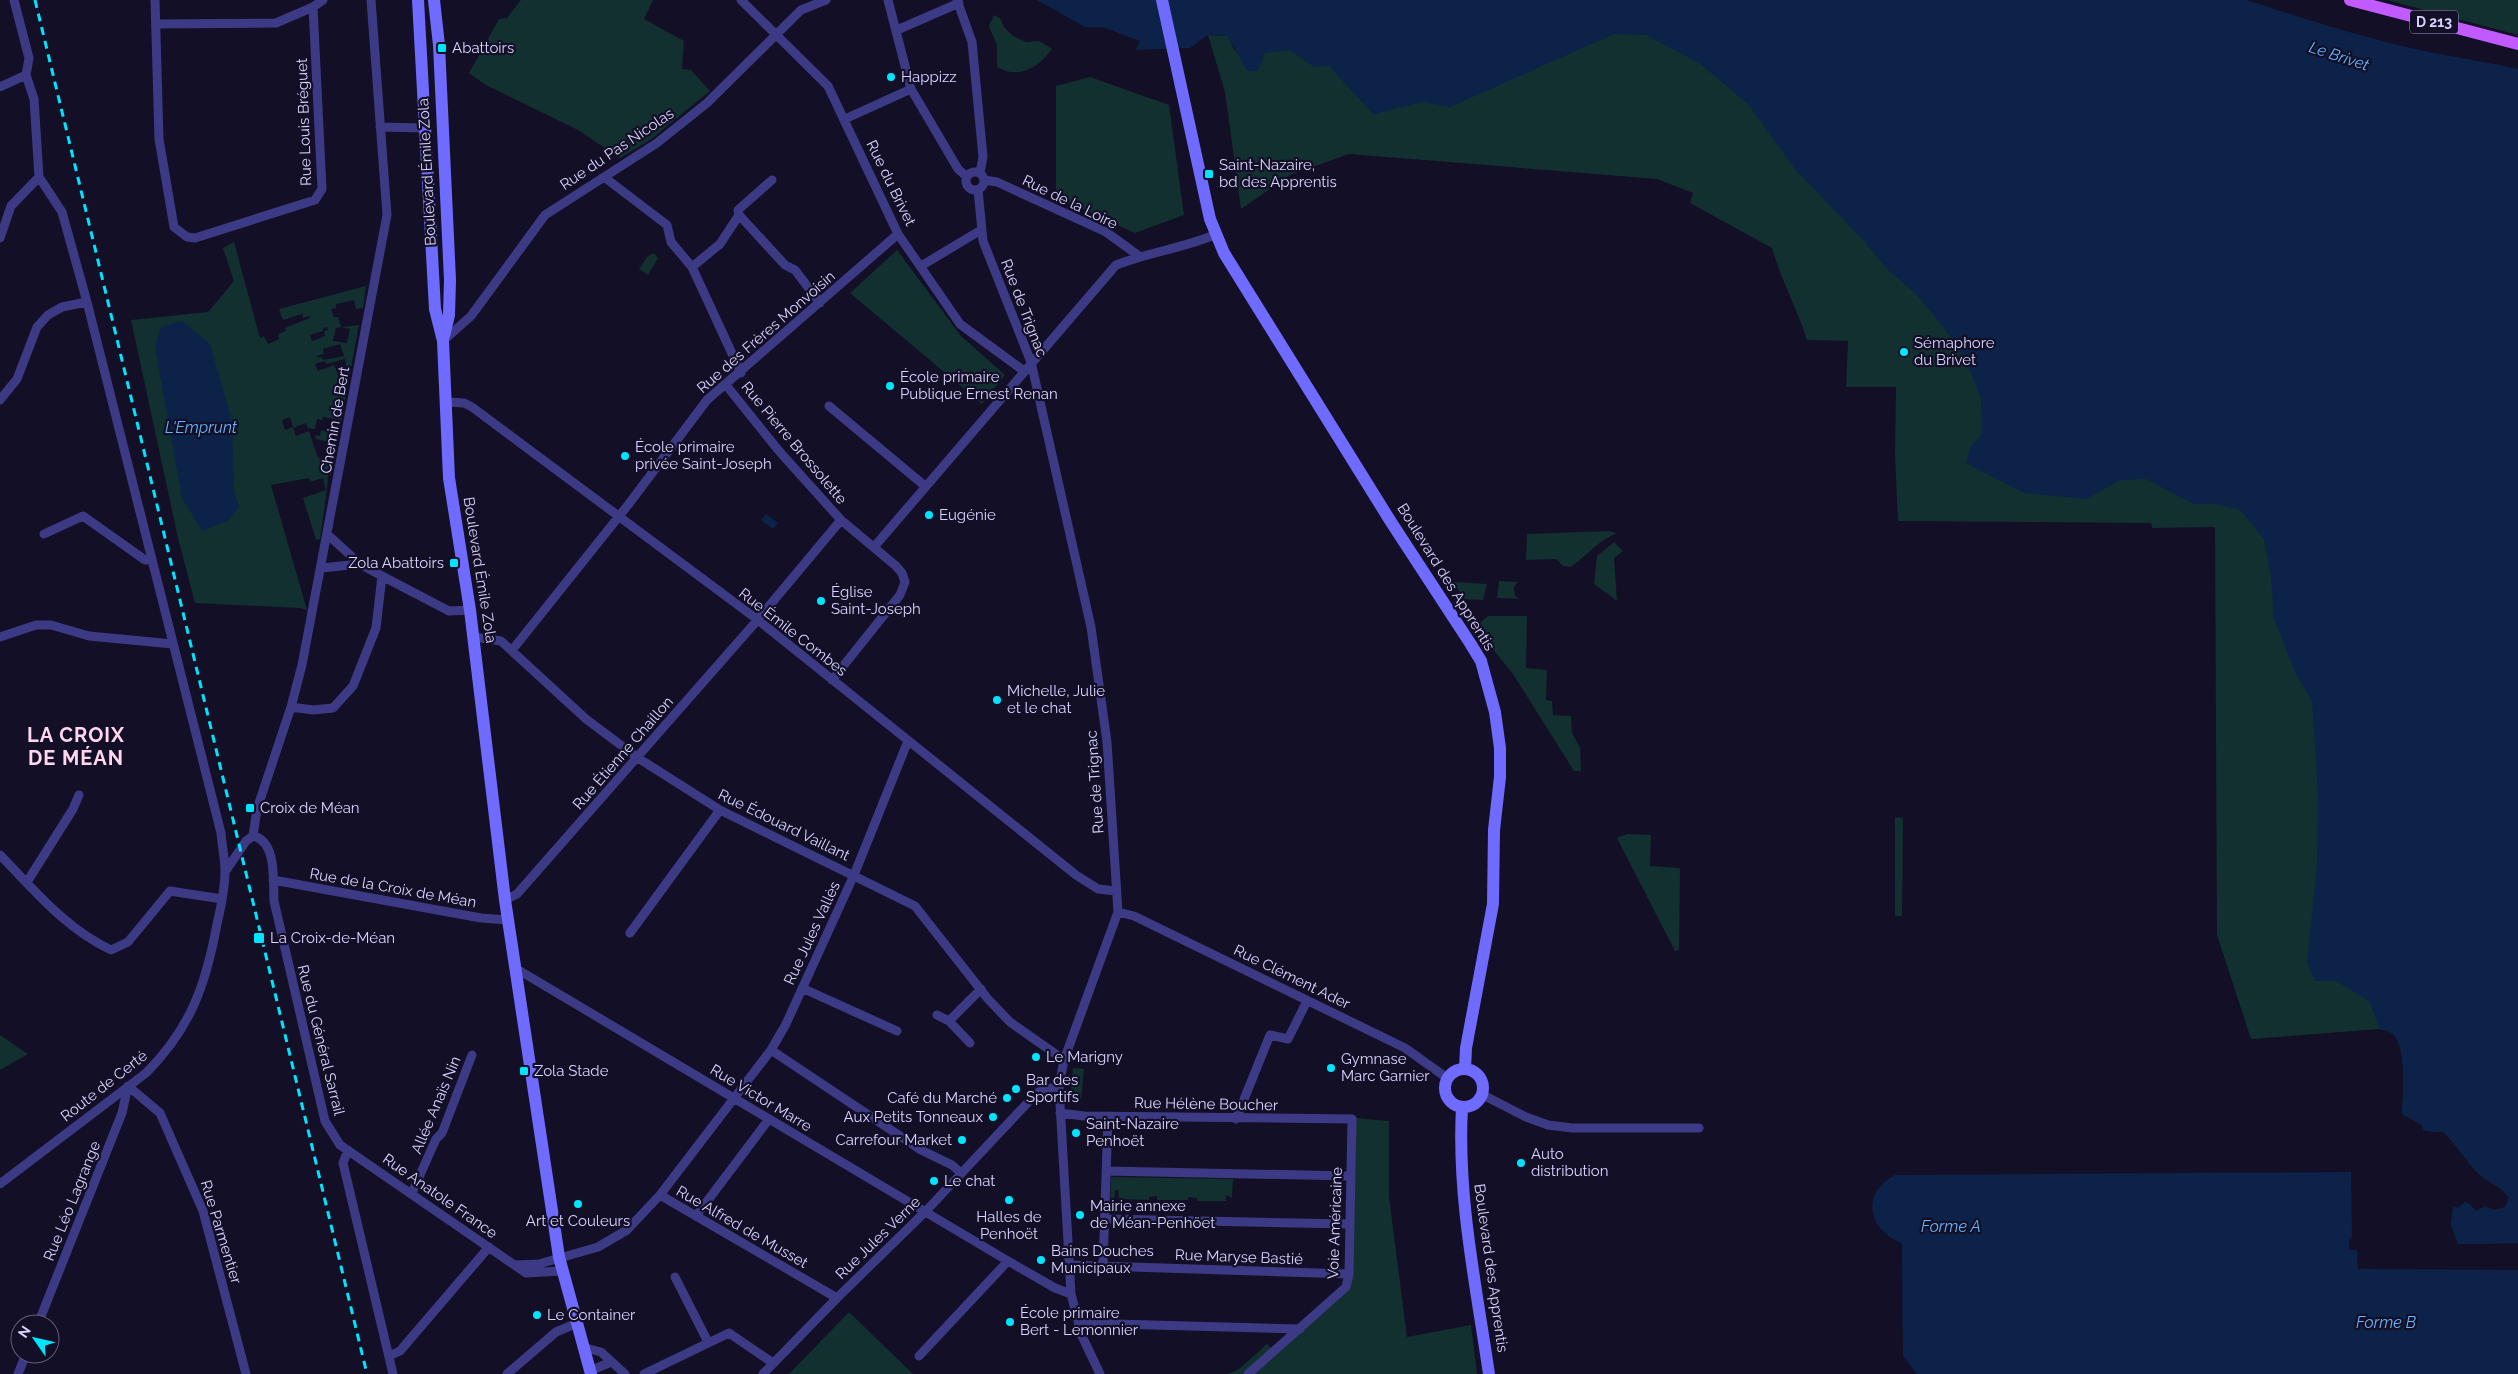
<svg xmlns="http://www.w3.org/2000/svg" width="2518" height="1374" font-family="Raleway,sans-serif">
	<rect width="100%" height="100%" fill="#130f26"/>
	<!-- green -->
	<path fill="#12302f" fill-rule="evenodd" d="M521 0H653L644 19 684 41 682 69 691 70 710 91 650 140 620 158 578 130 486 85 469 73 499 19 507 18Z
		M1404 0 2518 143V1243L2458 1244 2451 1225 2453 1207 2458 1208 2465 1202 2470 1204 2475 1211 2485 1207 2495 1210 2505 1207 2509 1198C2501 1185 2485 1182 2476 1171 2464 1158 2456 1144 2443 1132L2424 1131 2422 1125 2402 1114C2403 1095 2407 1050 2394 1035 2390 1031 2385 1030 2380 1029L2251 1039 2217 935 2215 527 2152 528 2151 523 1898 521 1895 454 1896 387H1846L1848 341 1807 340C1797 308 1781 280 1772 248L1690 203 1693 193 1657 179 1349 154 1290 175 1241 209 1225 92 1208 35 1228 36 1235 51Z
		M2387 0H2518V35Z
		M994 15 1000 18 1004 27 1013 36 1026 42 1039 41 1052 49C1039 67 1019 80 997 67V45L989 26Z
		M1090 77 1169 105 1184 215 1135 233 1056 197V86Z
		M234 242 260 338 264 336 268 344 279 339 278 334 286 331 285 328 310 318 309 316 303 318 302 314 283 320 279 309 366 286 363 308 356 309 354 300 336 304V308L331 309 334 317H338L341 327 359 325 331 475 328 474C327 495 323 517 320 539L316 540 303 498 326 490 323 478 310 482 309 478 271 485 307 610 300 608 195 603 178 538 131 320 208 312 234 281 223 248ZM327 327 328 330 324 331 325 336 312 341 310 335 323 331V328ZM341 327 350 329 347 343 333 341 336 328ZM340 344 344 356 323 360 322 357 318 358 317 356 324 354 323 349ZM345 359 347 372 338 374 334 365 318 371 315 364 325 361 326 364ZM290 417 293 427 285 430 282 420ZM323 417 335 419 333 433 321 430 320 436 315 435 316 439 332 443 327 459 318 458 309 431 296 436 293 428 306 423 308 428 315 429 317 419 322 420Z
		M897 250 961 336 1005 375 982 404 850 293Z
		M654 253 658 258 648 275 639 269 648 256Z
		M1609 531 1617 533C1595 543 1589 554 1571 567L1563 566 1556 559 1526 560 1527 534Z
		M1614 542 1623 551 1614 558 1617 601 1594 584 1597 556Z
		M1499 581 1518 582 1514 587 1515 596 1519 599 1497 598Z
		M1453 582 1487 584 1483 600 1464 599Z
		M1488 616H1527L1526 668 1547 670 1546 700 1552 701 1553 715 1571 716 1572 733 1580 747 1581 771H1574L1513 674 1475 627Z
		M1895 817 1903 818 1902 916H1895Z
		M1627 834 1651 835 1650 866 1680 868 1679 950 1675 951 1617 838Z
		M0 1035 28 1054 0 1070Z
		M1073 1068 1084 1069 1081 1100 1070 1099Z
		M1356 1118 1389 1121V1197L1407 1337 1471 1325 1477 1374H1252L1349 1289Z
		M1111 1177 1233 1179 1232 1198 1226 1195V1201H1197V1198L1188 1197V1200H1157V1196L1149 1197V1200L1119 1199 1118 1190H1115L1114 1203 1119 1204V1213H1110Z
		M849 1312 913 1374H789Z
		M1267 1344 1271 1348 1243 1374H1228L1239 1369Z"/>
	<!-- water -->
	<path fill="#0c2248" d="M1037 0H2247C2310 21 2374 41 2439 54 2466 59 2492 63 2518 69V1243L2458 1244 2451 1225 2453 1207 2458 1208 2465 1202 2470 1204 2475 1211 2485 1207 2495 1210 2505 1207 2509 1198C2501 1185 2485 1182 2476 1171 2464 1158 2456 1144 2443 1132L2424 1131 2422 1125 2402 1114C2403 1095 2407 1050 2394 1035 2390 1031 2385 1030 2380 1029L2369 1001 2336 981H2315L2307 963 2317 865 2318 795 2312 701 2295 672 2274 619 2271 576 2264 539 2240 510 2216 504H2194L2146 479 2120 480 2086 499 2024 493 1966 463 1970 448 1982 434 1981 399 1966 360 1945 329 1916 294 1886 268 1864 241 1795 169 1748 104 1699 63 1646 35 1614 34 1450 107 1422 102 1373 114 1329 66 1314 67 1290 50 1265 53 1258 71H1247L1228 36 1208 35 1190 48 1136 50 1140 41 1102 27H1085Z
		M182 321 210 344 232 421 234 491 239 507 229 520 202 531 182 498 155 348 161 327Z
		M766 514 778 523 773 529 761 520Z
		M2351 1172 2352 1239 2349 1240V1250H2357L2358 1269 2518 1270V1374H1917L1903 1356 1902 1243C1868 1230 1860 1193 1895 1175Z"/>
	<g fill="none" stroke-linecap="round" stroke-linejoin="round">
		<!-- minor -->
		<path stroke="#3d3a85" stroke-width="9" d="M155 0 159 139 174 227 187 237 195 238 315 200 322 189 313 7 323 0
			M741 0 828 86 898 234 960 324 1024 371
			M888 0 911 89 958 169 967 177
			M957 0 972 42 983 157 980 173
			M157 24 276 23 313 7
			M897 30 959 3
			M0 87 26 75
			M845 119 911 89
			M380 127 424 128
			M966 181a9 9 0 1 1 18 0a9 9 0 1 1-18 0Z
			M604 177 667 225 671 242 692 267 741 373
			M984 180 997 182 1106 232 1139 256
			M978 190 983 241 1031 362 1091 627 1107 742 1118 912 1064 1060 1059 1086 1071 1294 1082 1336 1100 1374
			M739 215 785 265 795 270 820 303
			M0 238 11 206 39 177
			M921 266 981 230
			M692 267 720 244 739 215 738 210 772 180
			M443 341 471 316 545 215 657 143 707 103 801 10 826 0
			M726 385 779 451 841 520
			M0 400 17 379 37 327 48 315 62 307 87 302
			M447 402 464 403 472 407 758 620 1076 875 1098 889 1116 891
			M829 406 925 486
			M44 534 83 516 145 560H150
			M328 535 360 564 382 576 449 611 470 610
			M874 547 1116 265C1149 252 1184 248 1217 234
			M321 568 360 564
			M0 637 36 625H51L89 636 173 644
			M474 637 501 641 586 719 638 758 720 810 915 906 988 999 1010 1022 1064 1060
			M513 649 628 505 707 400 898 234
			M291 707 313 710 333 708 353 686 376 628 382 576
			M253 836 257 809 291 707 302 665 387 215 371 0
			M253 836C277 841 273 881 274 901L325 1121 340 1145 526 1273 562 1271
			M0 855C34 890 66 929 111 950L128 942 170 891 222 899
			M225 872 246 841 253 836
			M273 880 481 918 508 920
			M27 882 73 809 79 795
			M505 900 517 894 754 624 841 520 896 566 902 573 905 582 900 595 832 680
			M1118 912 1134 916 1405 1048 1447 1078
			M630 933 720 810
			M515 968 1008 1261 1055 1288 1071 1294
			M802 988 897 1031
			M937 1015 949 1021 970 1043
			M949 1021 981 989
			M771 1050 921 1150 952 1165 961 1173
			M128 1086 160 1113 203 1211 246 1374
			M1483 1095 1526 1117 1548 1125 1572 1128H1699
			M1060 1113 1084 1116 1352 1119 1349 1274 1346 1287 1248 1374
			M1236 1119 1270 1035 1288 1039 1307 1001
			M348 1150 343 1163 393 1374
			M1106 1171 1350 1176
			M0 1184 146 1073C191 1028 206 984 217 924 221 907 225 888 225 871 225 859 222 846 221 833L87 302 62 212 39 177 34 99 26 75 29 58 14 0
			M412 1193 436 1139 442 1133 472 1055
			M660 1195 837 1298
			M696 1216 769 1119
			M1105 1219 1348 1224
			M516 1265 539 1264 598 1247 627 1230 660 1195 771 1050 786 1024 854 875 908 741
			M1068 1265 1349 1274
			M1103 1266 1108 1117
			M675 1277 708 1342
			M1078 1323 1300 1329
			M38 1324 122 1113 128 1086
			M582 1347 601 1352 625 1374
			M389 1356 400 1351 489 1247
			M919 1356 1008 1261
			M590 1371 611 1362
			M18 1374 26 1354
			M507 1374 556 1332 575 1324
			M644 1374 729 1333 773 1363
			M763 1374 837 1298 926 1211 1032 1098 1040 1091 1059 1086"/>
		<!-- secondary -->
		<path stroke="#6f6bff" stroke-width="12" d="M418 0 435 309 443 341 449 478 470 610 505 900 559 1257 591 1374
			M434 0 439 45 450 280 449 315 444 336
			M1162 0 1210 219 1224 253 1391 522 1470 643 1481 661 1495 712 1500 748V777L1494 830 1493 904 1466 1048 1465 1069
			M1445 1088a19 19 0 1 1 38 0a19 19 0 1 1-38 0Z
			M1462 1107C1457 1197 1476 1285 1489 1374"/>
		<!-- primary -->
		<path stroke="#c25bff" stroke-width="12" d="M2350 0 2518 44"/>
		<!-- rail -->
		<path stroke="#00e5ff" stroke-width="3" stroke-dasharray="8 6" stroke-linecap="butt" d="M35 0 367 1374"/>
	</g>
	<!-- markers -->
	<g fill="#00e5ff" stroke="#130f26" stroke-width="2">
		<rect x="437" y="43" width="10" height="10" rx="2.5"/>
		<circle cx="891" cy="77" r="5"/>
		<rect x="1204" y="169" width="10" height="10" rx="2.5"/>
		<circle cx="1904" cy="352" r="5"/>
		<circle cx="890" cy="386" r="5"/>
		<circle cx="625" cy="456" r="5"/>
		<circle cx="929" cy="515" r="5"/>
		<rect x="449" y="558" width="10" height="10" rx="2.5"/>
		<circle cx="821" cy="601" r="5"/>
		<circle cx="997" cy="700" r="5"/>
		<rect x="245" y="803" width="10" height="10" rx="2.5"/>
		<rect x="253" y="932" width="12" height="12" rx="2.5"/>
		<circle cx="1036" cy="1057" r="5"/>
		<circle cx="1331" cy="1068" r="5"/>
		<rect x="519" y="1066" width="10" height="10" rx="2.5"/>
		<circle cx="1016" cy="1089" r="5"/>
		<circle cx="1007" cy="1098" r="5"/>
		<circle cx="993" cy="1117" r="5"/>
		<circle cx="1076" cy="1133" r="5"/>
		<circle cx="962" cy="1140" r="5"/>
		<circle cx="1521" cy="1163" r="5"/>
		<circle cx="934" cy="1181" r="5"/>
		<circle cx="1009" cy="1200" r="5"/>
		<circle cx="578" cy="1204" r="5"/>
		<circle cx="1080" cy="1215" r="5"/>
		<circle cx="1041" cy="1260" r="5"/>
		<circle cx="537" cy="1315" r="5"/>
		<circle cx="1010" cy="1322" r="5"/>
	</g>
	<g text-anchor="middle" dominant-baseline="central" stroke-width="4.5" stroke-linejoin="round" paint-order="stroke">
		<!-- shield labels -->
		<rect fill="#130f26" stroke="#9e99be" stroke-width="1" x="2410" y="10.5" width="48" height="23" rx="4"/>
		<g font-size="14" font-weight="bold" fill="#d9d4ff">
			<text x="2434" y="22">D 213</text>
		</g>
		<!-- poi labels -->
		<g font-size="15" fill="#d9d4ff" stroke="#130f26" text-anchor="start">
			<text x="452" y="48">Abattoirs</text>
			<text x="901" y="77">Happizz</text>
			<text x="1219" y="165">Saint-Nazaire,<tspan x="1219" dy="17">bd des Apprentis</tspan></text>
			<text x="1914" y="343">Sémaphore<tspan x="1914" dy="17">du Brivet</tspan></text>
			<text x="900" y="377">École primaire<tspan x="900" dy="17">Publique Ernest Renan</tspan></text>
			<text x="635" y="447">École primaire<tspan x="635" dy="17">privée Saint-Joseph</tspan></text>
			<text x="939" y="515">Eugénie</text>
			<text x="444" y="563" text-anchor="end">Zola Abattoirs</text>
			<text x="831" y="592">Église<tspan x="831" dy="17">Saint-Joseph</tspan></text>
			<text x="1007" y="691">Michelle, Julie<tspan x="1007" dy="17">et le chat</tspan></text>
			<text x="260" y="808">Croix de Méan</text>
			<text x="270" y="938">La Croix-de-Méan</text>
			<text x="1046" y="1057">Le Marigny</text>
			<text x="1341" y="1059">Gymnase<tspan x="1341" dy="17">Marc Garnier</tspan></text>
			<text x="534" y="1071">Zola Stade</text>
			<text x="1026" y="1080">Bar des<tspan x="1026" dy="17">Sportifs</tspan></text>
			<text x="997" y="1098" text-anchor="end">Café du Marché</text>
			<text x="983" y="1117" text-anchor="end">Aux Petits Tonneaux</text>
			<text x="1086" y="1124">Saint-Nazaire<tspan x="1086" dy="17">Penhoët</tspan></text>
			<text x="952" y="1140" text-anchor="end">Carrefour Market</text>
			<text x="1531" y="1154">Auto<tspan x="1531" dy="17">distribution</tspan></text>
			<text x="944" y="1181">Le chat</text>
			<text x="1090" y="1206">Mairie annexe<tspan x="1090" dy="17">de Méan-Penhöet</tspan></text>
			<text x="1009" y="1217" text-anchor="middle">Halles de<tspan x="1009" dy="17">Penhoët</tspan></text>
			<text x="578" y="1221" text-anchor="middle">Art et Couleurs</text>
			<text x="1051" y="1251">Bains Douches<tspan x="1051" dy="17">Municipaux</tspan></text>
			<text x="1020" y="1313">École primaire<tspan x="1020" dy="17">Bert - Lemonnier</tspan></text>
			<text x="547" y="1315">Le Container</text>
		</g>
		<!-- street labels -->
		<g font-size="15" fill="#d9d4ff" stroke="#130f26">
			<text transform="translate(304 122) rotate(-92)">Rue Louis Bréguet</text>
			<text transform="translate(617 149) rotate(-34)">Rue du Pas Nicolas</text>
			<text transform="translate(427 172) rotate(-93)">Boulevard Émile Zola</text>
			<text transform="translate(891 183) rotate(64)">Rue du Brivet</text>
			<text transform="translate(1070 202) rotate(26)">Rue de la Loire</text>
			<text transform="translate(1024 308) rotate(69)">Rue de Trignac</text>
			<text transform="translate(766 332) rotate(-41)">Rue des Frères Monvoisin</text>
			<text transform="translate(335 420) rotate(-80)">Chemin de Bert</text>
			<text transform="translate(794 443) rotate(50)">Rue Pierre Brossolette</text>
			<text transform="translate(480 570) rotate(81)">Boulevard Émile Zola</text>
			<text transform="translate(1446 577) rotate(58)">Boulevard des Apprentis</text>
			<text transform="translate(793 632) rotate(38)">Rue Émile Combes</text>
			<text transform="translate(623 753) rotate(-49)">Rue Étienne Chaillon</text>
			<text transform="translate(1095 782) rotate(-94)">Rue de Trignac</text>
			<text transform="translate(784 825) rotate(26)">Rue Édouard Vaillant</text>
			<text transform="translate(393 888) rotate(10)">Rue de la Croix de Méan</text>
			<text transform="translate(812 933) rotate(-65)">Rue Jules Vallès</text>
			<text transform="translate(1292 977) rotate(26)">Rue Clément Ader</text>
			<text transform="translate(321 1040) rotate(76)">Rue du Général Sarrail</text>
			<text transform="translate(104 1086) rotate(-38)">Route de Certé</text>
			<text transform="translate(761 1098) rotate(31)">Rue Victor Marre</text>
			<text transform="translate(1206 1104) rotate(1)">Rue Hélène Boucher</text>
			<text transform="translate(436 1105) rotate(-67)">Allée Anaïs Nin</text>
			<text transform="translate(440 1196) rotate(35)">Rue Anatole France</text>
			<text transform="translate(72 1201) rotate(-68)">Rue Léo Lagrange</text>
			<text transform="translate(1335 1223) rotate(-88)">Voie Américaine</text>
			<text transform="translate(742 1227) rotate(30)">Rue Alfred de Musset</text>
			<text transform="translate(221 1232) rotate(73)">Rue Parmentier</text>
			<text transform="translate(878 1238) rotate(-44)">Rue Jules Verne</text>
			<text transform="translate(1239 1257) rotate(2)">Rue Maryse Bastié</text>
			<text transform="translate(1491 1268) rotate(82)">Boulevard des Apprentis</text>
		</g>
		<!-- water labels -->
		<g font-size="16" font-style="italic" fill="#62b6ff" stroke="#130f26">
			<text transform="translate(2339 56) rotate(18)">Le Brivet</text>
			<text x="201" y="427">L'Emprunt</text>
			<text x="1951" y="1226">Forme A</text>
			<text x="2386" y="1322">Forme B</text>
		</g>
		<!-- district labels -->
		<g font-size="20" font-weight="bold" letter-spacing="1" fill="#ffd6f0" stroke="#130f26">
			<text x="76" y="735">LA CROIX<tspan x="76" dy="23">DE MÉAN</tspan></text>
		</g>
	</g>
	<!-- north arrow -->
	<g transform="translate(35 1339) rotate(304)"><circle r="24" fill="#130f26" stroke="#625e7d"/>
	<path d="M0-4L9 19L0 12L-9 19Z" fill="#00e5ff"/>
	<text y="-8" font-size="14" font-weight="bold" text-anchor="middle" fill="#d9d4ff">N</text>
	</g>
</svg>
